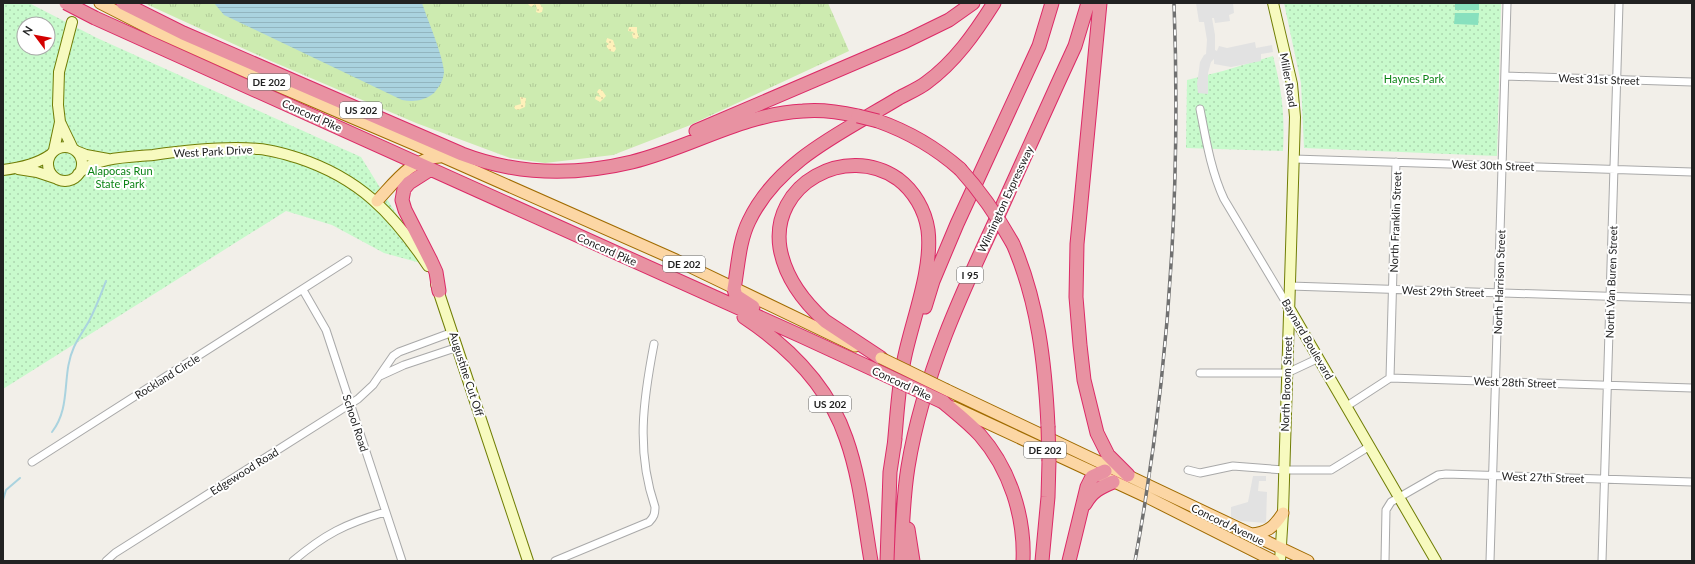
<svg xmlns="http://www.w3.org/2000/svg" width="1695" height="564" font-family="Lato,sans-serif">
	<defs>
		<pattern id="grass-tufts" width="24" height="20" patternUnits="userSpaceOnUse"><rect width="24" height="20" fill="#cdebb0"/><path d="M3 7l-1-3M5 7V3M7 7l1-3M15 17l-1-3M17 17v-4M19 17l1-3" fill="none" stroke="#b0c997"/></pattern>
		<pattern id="sand-dots" width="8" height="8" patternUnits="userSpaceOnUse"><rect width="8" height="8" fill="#fff1ba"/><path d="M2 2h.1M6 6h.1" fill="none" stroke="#dacea0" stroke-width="1.8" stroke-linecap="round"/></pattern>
		<pattern id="park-dots" width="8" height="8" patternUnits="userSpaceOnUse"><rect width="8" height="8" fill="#c8facc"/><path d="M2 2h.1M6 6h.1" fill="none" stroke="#acd6af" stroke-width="1.8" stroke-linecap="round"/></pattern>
		<pattern id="water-rules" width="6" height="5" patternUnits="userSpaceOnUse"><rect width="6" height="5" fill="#aad3df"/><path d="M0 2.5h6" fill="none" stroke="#92b5bf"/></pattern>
	</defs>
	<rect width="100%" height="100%" fill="#f2efe9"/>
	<!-- grass -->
	<path fill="url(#grass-tufts)" d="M144 3H828L849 51 688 126 613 155 545 163 510 158 416 123 271 61Z"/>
	<!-- sand -->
	<path fill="url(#sand-dots)" d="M539 3 543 8 542 12 539 13 536 12 537 8 535 4 531 7 528 4Z
		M629 27H637V32L639 37 637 39 633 38 632 34 634 32 628 31Z
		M607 38 613 40 616 49 614 52 610 51 606 46 609 44 606 42Z
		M599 89 602 90 606 96 600 102 595 99 596 96 601 97 597 92Z
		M520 97 526 98 525 107 518 110 515 109 514 106 521 104Z"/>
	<!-- park -->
	<path fill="url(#park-dots)" fill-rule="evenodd" d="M3 3H29L97 38 361 157 428 265 384 253 332 225 286 211 3 389ZM24 24H48V48H24Z
		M1284 3H1501L1497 156 1304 148 1301 83Z
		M1273 56C1282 90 1285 116 1283 151L1186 148 1187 80 1223 71Z"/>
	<!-- pitch -->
	<path fill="#88e0be" d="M1455 3H1479V10H1455Z
		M1455 13H1479L1478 25 1454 24Z"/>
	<!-- parking -->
	<path fill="#e2e2e2" d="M1196 3H1233L1234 13 1229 15 1230 21 1215 23 1214 18H1212L1215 35V50L1217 51 1219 46 1227 48 1255 42 1256 48 1272 45 1273 52 1261 54V61L1231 67 1214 64V59L1211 62 1208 73V94L1198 93 1197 84 1200 62 1204 55 1206 54 1207 40 1204 22H1199Z
		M1253 476H1266V481H1259L1258 491 1267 492 1266 523 1241 521 1231 517V507L1248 502Z"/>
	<!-- water -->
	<path fill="url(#water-rules)" d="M214 3H422C428 21 442 53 444 71 444 80 439 87 434 93 424 101 414 102 402 100L224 15Z"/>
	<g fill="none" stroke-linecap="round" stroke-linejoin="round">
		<!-- stream -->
		<path stroke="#aad3df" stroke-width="2" d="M52 432C72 406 61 375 74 347 78 338 84 330 89 321 96 308 101 294 106 281
			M3 500 6 490 20 478"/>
		<defs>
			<path id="street" d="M1505 76 1692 82
				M1200 109C1206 140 1211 171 1224 199L1288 306
				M1294 159 1692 172
				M1290 286 1692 299
				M303 290 326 330 402 561
				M1200 373H1287L1319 358
				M380 376 404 365 458 347
				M1390 378 1396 162
				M1347 406 1390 378 1692 388
				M32 462 348 260
				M1188 470 1200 473 1233 466 1284 470H1331L1370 446
				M106 561 115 553 358 399 373 385 393 356 399 352 453 332
				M293 561C325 534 345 524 385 512
				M555 561 649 522C654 517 655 514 655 507 636 451 643 401 654 344
				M1385 561 1386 510 1391 502 1438 475 1446 474 1692 482
				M1490 561 1507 3
				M1602 561 1619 3"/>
			<path id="secondary" d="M1273 3 1292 84 1295 117 1283 513 1280 561
				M60 122 73 149
				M48 164a17 17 0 1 1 34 0a17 17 0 1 1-34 0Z
				M54 150 60 122 58 105 59 72 72 22
				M76 151 86 155 108 159
				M18 169 37 172 55 178
				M3 170C19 168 37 164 50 155
				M78 174C93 157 132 157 153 155 188 150 224 146 259 149 272 150 285 154 298 158 359 178 393 213 428 266
				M436 284 528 561
				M1288 306 1436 561"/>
			<path id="primary" d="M100 3 155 31 271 83 416 145 676 260 855 346
				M377 201C395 182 411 158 440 157
				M947 390 1308 561
				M953 407 1147 497 1274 561
				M1251 534C1267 533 1274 527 1283 513"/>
			<path id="highway" d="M123 3 183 33 462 154C517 175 574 176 632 162 690 148 742 114 803 111 822 109 840 112 858 116
				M1100 3 1077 244 1076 297 1080 345 1084 380 1097 433 1108 455 1128 475
				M95 18 801 336 877 371
				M878 121C909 132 935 147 960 169
				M696 131 906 41 949 20 973 3
				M431 169 409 183 404 189 402 200 405 210 431 261 436 272 439 291
				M1013 244C1038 302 1045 363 1048 426
				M753 307 736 296 734 289C738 267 739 241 749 221 778 160 845 131 899 98 908 93 918 89 926 83 955 62 975 33 994 3
				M925 307 933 281 957 224 1039 46 1052 3
				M744 317C789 347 828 385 846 438 860 477 864 520 871 561
				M881 358 825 321C804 302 785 277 780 248 770 184 846 143 898 179 914 191 925 210 928 230 933 270 912 320 904 360 898 388 897 418 894 447
				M943 402C956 413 969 423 980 435 1010 469 1025 517 1023 561
				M1085 504C1092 491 1101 487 1113 482
				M908 529 913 561
				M887 561 890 472 895 439
				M901 561C902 530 903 498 908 467 923 375 962 292 1001 209 1026 154 1050 100 1075 46L1088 3
				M1042 561 1048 497 1049 461
				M1069 561 1087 487 1092 477 1105 471"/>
		</defs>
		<!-- street casing -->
		<use href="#street" stroke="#a9a9a9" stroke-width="9"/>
		<!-- secondary casing -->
		<use href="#secondary" stroke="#707d05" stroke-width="12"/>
		<!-- primary casing -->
		<use href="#primary" stroke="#a06b00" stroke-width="13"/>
		<!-- highway casing -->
		<use href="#highway" stroke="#dc2a67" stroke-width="15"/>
		<!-- street -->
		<use href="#street" stroke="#fff" stroke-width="7"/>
		<!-- secondary -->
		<use href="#secondary" stroke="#f7fabf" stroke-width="10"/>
		<!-- primary -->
		<use href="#primary" stroke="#fcd6a4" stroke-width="11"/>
		<!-- highway -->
		<use href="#highway" stroke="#e892a2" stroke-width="13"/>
		<defs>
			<path id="rail" d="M1135 561C1169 377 1181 190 1174 3"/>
		</defs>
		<!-- rail casing -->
		<use href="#rail" stroke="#707070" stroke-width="3.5"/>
		<!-- rail -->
		<use href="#rail" stroke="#fff" stroke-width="2" stroke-dasharray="6" stroke-linecap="butt"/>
		<defs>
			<path id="primary-bridge" d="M881 358 947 390"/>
			<path id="highway-bridge" d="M66 3 95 18
				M858 116 878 121
				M960 169C981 192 998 217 1013 244
				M877 371 943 402
				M1048 426 1049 461"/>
		</defs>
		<!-- primary-bridge casing -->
		<use href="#primary-bridge" stroke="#a06b00" stroke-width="13" stroke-linecap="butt"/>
		<!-- highway-bridge casing -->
		<use href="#highway-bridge" stroke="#dc2a67" stroke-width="15" stroke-linecap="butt"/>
		<!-- primary-bridge -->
		<use href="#primary-bridge" stroke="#fcd6a4" stroke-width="11"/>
		<!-- highway-bridge -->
		<use href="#highway-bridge" stroke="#e892a2" stroke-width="13"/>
	</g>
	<g text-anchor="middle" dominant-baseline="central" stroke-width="4" stroke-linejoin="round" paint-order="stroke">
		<!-- shield labels -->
		<g fill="#fff" stroke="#646464" stroke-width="1">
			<rect x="248" y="74" width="42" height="16" rx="3"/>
			<rect x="340" y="102" width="42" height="16" rx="3"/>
			<rect x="663" y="256" width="42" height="16" rx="3"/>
			<rect x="957" y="267" width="26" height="16" rx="3"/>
			<rect x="809" y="396" width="42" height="16" rx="3"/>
			<rect x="1024" y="442" width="42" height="16" rx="3"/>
		</g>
		<g font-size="10" font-weight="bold" fill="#222">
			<text x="269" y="82">DE 202</text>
			<text x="361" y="110">US 202</text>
			<text x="684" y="264">DE 202</text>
			<text x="970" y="275">I 95</text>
			<text x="830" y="404">US 202</text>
			<text x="1045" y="450">DE 202</text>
		</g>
		<!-- park labels -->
		<g font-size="11" fill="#0c8416" stroke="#fff">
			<text x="1414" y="78">Haynes Park</text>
			<text x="120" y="170">Alapocas Run<tspan x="120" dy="13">State Park</tspan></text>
		</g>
		<!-- street labels -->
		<g font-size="11" fill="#222" stroke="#fff">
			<text transform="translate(1599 79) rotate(2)">West 31st Street</text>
			<text transform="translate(1289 80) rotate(80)">Miller Road</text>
			<text transform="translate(312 115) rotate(24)">Concord Pike</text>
			<text transform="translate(213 151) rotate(-3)">West Park Drive</text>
			<text transform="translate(1493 165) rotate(2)">West 30th Street</text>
			<text transform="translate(1005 199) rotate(-65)">Wilmington Expressway</text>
			<text transform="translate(1395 222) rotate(-88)">North Franklin Street</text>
			<text transform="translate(607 249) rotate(24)">Concord Pike</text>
			<text transform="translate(1499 282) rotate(-88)">North Harrison Street</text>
			<text transform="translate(1611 282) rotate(-88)">North Van Buren Street</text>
			<text transform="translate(1443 291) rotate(2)">West 29th Street</text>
			<text transform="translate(1308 339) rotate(60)">Baynard Boulevard</text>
			<text transform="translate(467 374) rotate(72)">Augustine Cut Off</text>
			<text transform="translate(167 376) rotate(-32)">Rockland Circle</text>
			<text transform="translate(1515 382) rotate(2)">West 28th Street</text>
			<text transform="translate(902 383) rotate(25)">Concord Pike</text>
			<text transform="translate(1286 384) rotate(-88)">North Broom Street</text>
			<text transform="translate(356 423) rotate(72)">School Road</text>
			<text transform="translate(244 471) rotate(-32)">Edgewood Road</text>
			<text transform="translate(1543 477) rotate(2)">West 27th Street</text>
			<text transform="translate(1228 524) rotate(26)">Concord Avenue</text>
		</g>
	</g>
	<!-- border -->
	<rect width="1695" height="564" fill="none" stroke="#222222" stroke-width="8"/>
	<!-- north arrow -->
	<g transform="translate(36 36) rotate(302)"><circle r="19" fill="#ffffff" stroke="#a7a7a7"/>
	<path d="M0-3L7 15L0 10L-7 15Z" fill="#d40000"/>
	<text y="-6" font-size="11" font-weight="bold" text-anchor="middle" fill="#222222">N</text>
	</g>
</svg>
